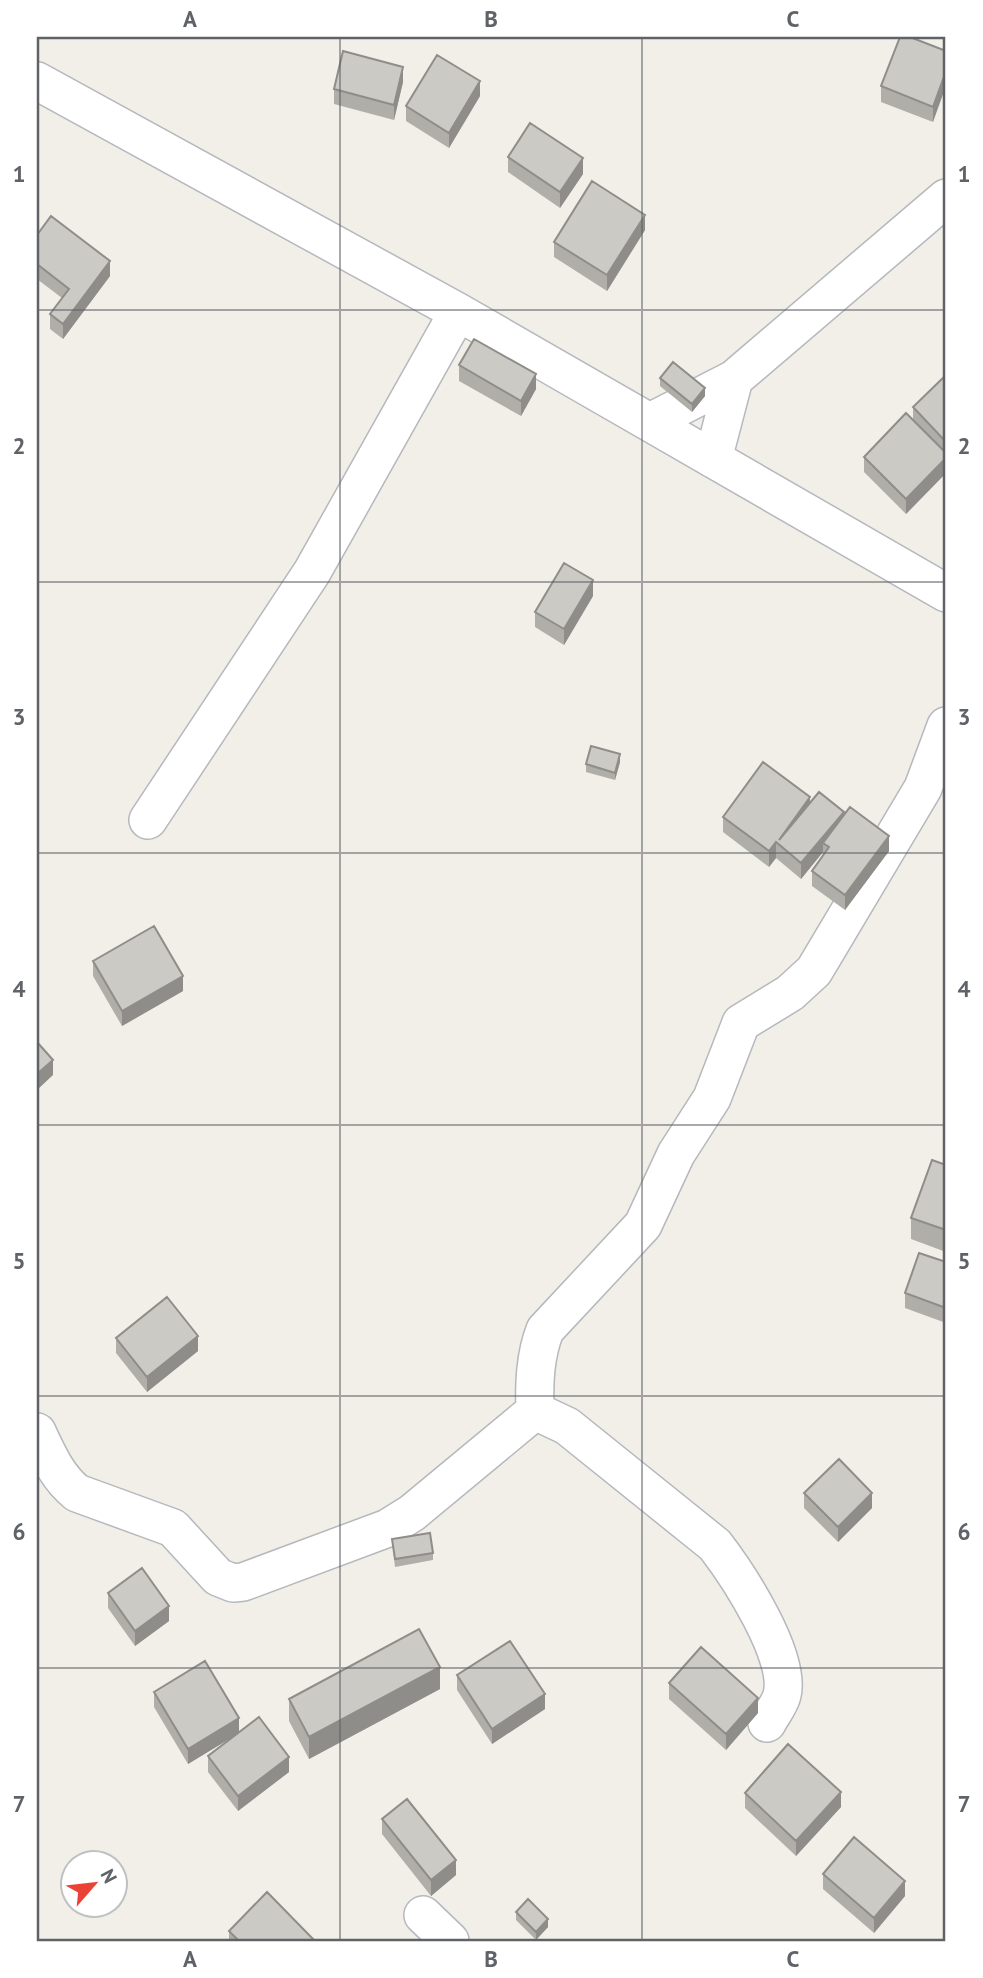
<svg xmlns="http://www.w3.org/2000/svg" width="983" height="1978" font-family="'PT Sans',sans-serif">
	<rect width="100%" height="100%" fill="#f1efe8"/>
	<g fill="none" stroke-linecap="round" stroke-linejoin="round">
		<defs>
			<path id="minor" d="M37 81 458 312 946 593
				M650 422 734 379 946 198
				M713 459 734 379
				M148 820 312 572 458 312
				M535 1411 567 1426 715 1545C738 1575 792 1657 782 1695 780 1704 771 1715 767 1723
				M37 1432C48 1455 57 1477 77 1493L173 1528 218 1577 233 1583 243 1582 388 1528 412 1513 535 1411C534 1383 535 1356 545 1330L643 1225 676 1154 712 1098 741 1023 790 993 814 971 923 788 946 726
				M423 1915 450 1941"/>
		</defs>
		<!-- minor casing -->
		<use href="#minor" stroke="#b5b8bc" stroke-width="40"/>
		<!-- minor -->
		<use href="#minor" stroke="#fff" stroke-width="37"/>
	</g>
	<!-- wall -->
	<path fill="#afaea9" d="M946 51 933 122 881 102V86Z
		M403 82 394 120 334 104V89Z
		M480 96 449 148 406 121V106Z
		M508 157 583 174 560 208 508 172Z
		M645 230 607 291 554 257V242Z
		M37 235 110 276 63 339 50 329V314L62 298 37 279Z
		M459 365 536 389 521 416 459 381Z
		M660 378 705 396 692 412 660 386Z
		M946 378V473L906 514 864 472V457L913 420V407Z
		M593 596 564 645 535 627V612Z
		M620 762 615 780 586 772V764Z
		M810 803 844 815 889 851 845 910 812 886V871L823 856V852L801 879 776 858 769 867 723 832V817Z
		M93 961 183 991 122 1026 93 976Z
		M946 1165V1252L911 1239V1218Z
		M946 1262V1323L905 1308V1293Z
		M116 1338 198 1351 147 1392 116 1353Z
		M804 1493 872 1508 838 1542 804 1508Z
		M392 1539 433 1553V1560L395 1567Z
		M108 1593 169 1621 135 1646 108 1608Z
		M457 1675 545 1709 492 1744 457 1690Z
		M669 1683 758 1713 726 1750 669 1699Z
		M440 1689 309 1759 289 1721V1699Z
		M154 1692 239 1733 289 1772 238 1811 208 1772V1756L236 1735 188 1764 154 1707Z
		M745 1793 841 1807 796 1856 745 1808Z
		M382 1819 456 1875 431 1896 382 1834Z
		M823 1874 905 1896 874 1933 823 1889Z
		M516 1912 548 1927 536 1940 516 1920Z
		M229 1931 315 1941H229Z"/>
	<!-- shaded-wall -->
	<path fill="#8f8d8a" d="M403 67V82L394 120V105Z
		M946 71V86L933 122V107Z
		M480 81V96L449 148V133Z
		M583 158V174L560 208V192Z
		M645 215V230L607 291V275Z
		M110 261V276L63 339V324Z
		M536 374V389L521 416V401Z
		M705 388V396L692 412V404Z
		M946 458V473L906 514V499Z
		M593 580V596L564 645V629Z
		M620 754V762L615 780V773Z
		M810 797V812L779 840Z
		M844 812V827L823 843V852L801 879V863Z
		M889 836V851L845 910V895Z
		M776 842V858L769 867V851Z
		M183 976V991L122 1026V1011Z
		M53 1060V1075L37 1090V1074Z
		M198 1336V1351L147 1392V1377Z
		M872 1493V1508L838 1542V1527Z
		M169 1606V1621L135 1646V1631Z
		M440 1667V1689L309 1759V1737Z
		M545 1694V1709L492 1744V1729Z
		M758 1698V1713L726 1750V1734Z
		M239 1718V1733L188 1764V1749Z
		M289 1757V1772L238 1811V1796Z
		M841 1792V1807L796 1856V1841Z
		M456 1860V1875L431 1896V1880Z
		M905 1881V1896L874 1933V1918Z
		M548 1919V1927L536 1940V1932Z"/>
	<!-- building -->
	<path fill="#cccac5" stroke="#8f8d8a" stroke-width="2" d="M900 37H910L946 51V71L933 107 881 86Z
		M343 51 403 67 394 105 334 89Z
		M437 55 480 81 449 133 406 106Z
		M530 123 583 158 560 192 508 157Z
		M592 181 645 215 607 275 554 242Z
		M51 216 110 261 63 324 50 314 69 289 37 264V235Z
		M474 339 536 374 521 401 459 365Z
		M673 362 705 388 692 404 660 378Z
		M945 376 946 378V442L913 407Z
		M906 413 946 453V458L906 499 864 457Z
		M564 563 593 580 564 629 535 612Z
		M591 746 620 754 615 773 586 764Z
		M763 762 810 797 779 840 819 792 844 812 801 863 776 842 769 851 723 817Z
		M850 807 889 836 845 895 812 871 829 847 823 843Z
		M154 926 183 976 122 1011 93 961Z
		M37 1042 53 1060 37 1074Z
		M932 1160 946 1165V1230L911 1218Z
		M919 1253 946 1262V1308L905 1293Z
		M167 1297 198 1336 147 1377 116 1338Z
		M839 1459 872 1493 838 1527 804 1493Z
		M430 1533 433 1553 395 1559 392 1539Z
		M142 1568 169 1606 135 1631 108 1593Z
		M419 1629 440 1667 309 1737 289 1699Z
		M510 1641 545 1694 492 1729 457 1675Z
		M701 1647 758 1698 726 1734 669 1683Z
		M205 1661 239 1718 188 1749 154 1692Z
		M259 1717 289 1757 238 1796 208 1756Z
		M788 1744 841 1792 796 1841 745 1793Z
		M407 1799 456 1860 431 1880 382 1819Z
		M854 1837 905 1881 874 1918 823 1874Z
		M267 1892 315 1941H239L229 1931Z
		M528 1899 548 1919 536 1932 516 1912Z"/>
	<!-- grid -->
	<path fill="none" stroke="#5f6368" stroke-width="2" stroke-opacity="0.55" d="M340 37V1941M642 37V1941M37 310H946M37 582H946M37 853H946M37 1125H946M37 1396H946M37 1668H946"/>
	<!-- border -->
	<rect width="983" height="1978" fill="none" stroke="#ffffff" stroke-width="77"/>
	<!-- north arrow -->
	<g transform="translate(94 1884) rotate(62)"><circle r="33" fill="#ffffff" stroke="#bfc1c3" stroke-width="2"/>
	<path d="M0-5L12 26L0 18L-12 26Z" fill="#ea4335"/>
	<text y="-10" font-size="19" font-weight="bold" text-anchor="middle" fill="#5f6368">N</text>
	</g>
	<rect x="38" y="38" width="906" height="1902" fill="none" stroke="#5f6368" stroke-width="2.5"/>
	<g font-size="23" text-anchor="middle" font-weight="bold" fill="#5f6368">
		<text x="190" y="27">A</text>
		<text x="491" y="27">B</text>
		<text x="793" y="27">C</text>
		<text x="19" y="182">1</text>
		<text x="964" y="182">1</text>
		<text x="19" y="454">2</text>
		<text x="964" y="454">2</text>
		<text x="19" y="725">3</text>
		<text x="964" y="725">3</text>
		<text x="19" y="997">4</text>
		<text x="964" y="997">4</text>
		<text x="19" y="1269">5</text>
		<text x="964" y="1269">5</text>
		<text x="19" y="1540">6</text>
		<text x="964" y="1540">6</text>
		<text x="19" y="1812">7</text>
		<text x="964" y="1812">7</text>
		<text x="190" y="1967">A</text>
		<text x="491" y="1967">B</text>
		<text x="793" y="1967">C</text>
	</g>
</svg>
